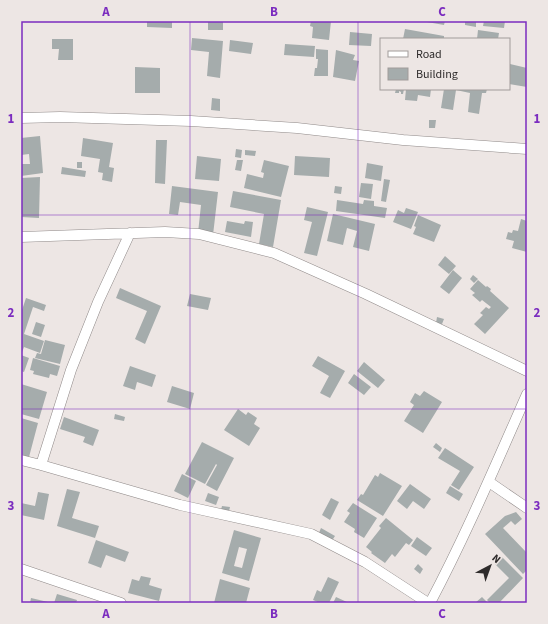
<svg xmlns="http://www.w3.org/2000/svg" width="548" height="624" font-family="'Source Sans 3',sans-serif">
	<rect width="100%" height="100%" fill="#ede6e4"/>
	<!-- building -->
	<path fill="#a5acac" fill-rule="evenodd" d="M147 21H172V28L147 27Z
		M214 21H223V30H208V22Z
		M311 21H331L329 40 312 38 313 27 310 26Z
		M427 21H445L444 25 427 22Z
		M465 21H476V27L465 25Z
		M484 21H505L504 28 483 26Z
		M405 29 444 36V39H403Z
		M478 30 499 33 498 39H477Z
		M350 32 372 34 371 46 349 45Z
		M192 38 223 41 220 78 207 76 209 52 191 50Z
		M52 39H73V60H58L59 49H52Z
		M230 40 253 43 251 54 229 51Z
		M285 44 315 46 314 57 284 55Z
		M316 49 328 50V76H314L315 68H317L318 59H316Z
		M336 50 355 55 353 60 359 61 355 81 333 77Z
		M510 64 527 68V87L509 84Z
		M135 67 160 68V93H135Z
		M396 89H404L403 94H401V92L399 91V93H395Z
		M406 89H431L430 97 418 95 417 101 405 100Z
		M444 89H487L486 93H482L479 114 468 112 470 93 456 90 453 110 441 108Z
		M212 98 220 99V111L211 110Z
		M429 120H436L435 128H429Z
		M40 136 43 173 21 176V164H30L29 154 21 155V138Z
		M83 138 113 143 109 167 114 168 112 182 102 180 103 173 98 172 100 159 81 156Z
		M156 140H167L165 184 155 183Z
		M236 149 242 150 241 158 235 157Z
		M245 150 256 151 255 156 245 155Z
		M197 156 221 159 219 181 195 179Z
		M295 156 330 158 329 177 294 175Z
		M237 160H243L241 171 235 170Z
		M264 160 289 166 281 197 244 188 247 174 263 178 264 173 261 172Z
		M77 162H82V168H77Z
		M367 163 383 166 381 181 365 178Z
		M62 167 86 171 85 177 61 174Z
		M40 177 39 218 21 217V178Z
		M384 179 390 180 386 202 381 201Z
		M361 183 373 184 371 199 359 197Z
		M172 186 218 192 213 235 198 233 201 205 180 202 178 215 169 214Z
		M335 186 342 187 341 194 334 193Z
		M233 191 281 200 273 247 259 244 264 214 230 207Z
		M337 200 363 204 364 200 374 201V206L387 208 385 218 336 211Z
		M307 207 328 212 317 256 304 253 312 222 304 220Z
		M406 208 418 212 411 229 393 222 398 210 404 213Z
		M333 214 375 224 369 251 353 247 357 231 347 228 343 245 327 241Z
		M418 215 441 225 434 242 413 234 416 227 414 226Z
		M521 219 527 221V252L512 248 514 241 506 239 508 232 512 233 513 230 518 231Z
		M227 221 244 224 245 221 253 222 251 237 225 232Z
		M445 256 456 266 449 274 438 265Z
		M453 270 462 278 449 294 440 287Z
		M473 275 478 279 474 283 470 279Z
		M478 280 486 287 487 286 491 289 490 291 509 308 485 334 474 324 483 315 480 313 486 307 489 309 491 307 482 300 480 302 472 295 475 293 470 289Z
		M120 288 161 306 145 344 135 339 147 311 116 298Z
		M190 294 211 298 208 310 187 306Z
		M26 298 46 305 44 311 33 307 24 334 44 341 40 353 24 347 21 355 29 358 24 372 21 371V313Z
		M437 317 444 319 442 324 436 323Z
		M36 322 45 325 41 337 32 334Z
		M45 340 65 345 60 364 35 358 37 353 41 354Z
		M318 356 345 371 330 398 320 393 329 376 312 366Z
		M33 358 60 366 57 376 50 374 49 378 33 374 34 371 30 370Z
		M364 362 385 380 378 388 357 371Z
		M130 366 156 375 152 387 137 382 135 390 123 386Z
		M354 374 371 387 364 395 348 383Z
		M21 384 47 392 39 419 21 414Z
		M172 386 194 393 190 409 167 402Z
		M424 391 442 402 423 433 404 421 414 405 410 402 415 393 420 396Z
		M238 409 246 415 248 412 257 418 254 424 260 428 249 446 224 430Z
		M115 414 125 417 124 421 114 419Z
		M64 417 99 430 93 446 83 442 85 437 60 429Z
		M21 418 38 423 29 457 21 455Z
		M202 442 234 458 217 491 206 485 217 465 216 464 205 484 185 474Z
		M436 443 442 448 440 452 433 447Z
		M445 448 474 467 459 490 451 485 460 471 438 458Z
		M380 473 402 486 383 516 357 500 361 494 363 495 375 475 378 477Z
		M182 474 196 481 188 498 174 491Z
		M410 484 431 499 424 509 413 501 407 509 397 501Z
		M450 486 463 494 459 501 446 493Z
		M67 489 80 492 72 518 99 526 95 538 57 526Z
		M38 492 49 494 44 520 21 515V503L35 506Z
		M208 493 219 497 216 505 205 501Z
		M331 498 339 502 330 520 322 515Z
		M353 503 377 518 364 538 354 532 355 529 344 522 350 513 347 511Z
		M222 506 230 507 229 511 221 510Z
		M516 512 522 519 515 525 511 521 503 528 527 553V570L523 574 485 534 505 516Z
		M386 518 413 540 409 545 406 543 395 557 392 554 385 563 371 553 372 552 366 547 381 528 379 526Z
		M321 528 335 536 331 542 318 535Z
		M234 530 261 538 249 581 222 573ZM239 547 247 549 242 568 234 566Z
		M417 537 432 548 426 556 411 546Z
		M96 540 129 552 125 562 106 555 101 568 88 563Z
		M502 557 523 578 499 603H490L487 600 509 578 495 564Z
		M418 564 423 569 420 574 414 569Z
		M141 576 151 578 149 585 162 589 159 601 128 593 132 579 139 581Z
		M328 577 339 582 329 603H320L313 600 317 590 321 592Z
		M220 579 250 588 246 603H214Z
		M57 594 77 600 76 603H54Z
		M336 597 349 603H333Z
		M482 597 488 603H475Z
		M31 598 48 602V603H30Z"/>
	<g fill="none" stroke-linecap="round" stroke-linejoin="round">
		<defs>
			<path id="street" d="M21 118 60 117 191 121 297 128 403 140 527 149
				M21 237 165 232 199 234 274 253 366 294 527 371
				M21 460 41 465 180 505 311 534 365 562 428 603
				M41 465 71 370 98 302 130 233
				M489 482 527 508
				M21 569 121 603
				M430 603C466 535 496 464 527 394"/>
		</defs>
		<!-- street casing -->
		<use href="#street" stroke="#908a89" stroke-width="11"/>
		<!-- street -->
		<use href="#street" stroke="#fff" stroke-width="10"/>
	</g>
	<!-- grid -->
	<path fill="none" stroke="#7b2cbf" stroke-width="1" stroke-opacity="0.55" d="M190 21V603M358 21V603M21 215H527M21 409H527"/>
	<!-- border -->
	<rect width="548" height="624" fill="none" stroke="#ede6e4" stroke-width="44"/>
	<!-- legend -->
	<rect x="380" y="38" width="130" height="52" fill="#ede6e4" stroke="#a19b9a"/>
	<rect x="388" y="51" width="20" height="6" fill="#ffffff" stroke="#a19b9a"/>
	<text x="416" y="58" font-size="12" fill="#2e2b2b">Road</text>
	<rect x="388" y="68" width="20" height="12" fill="#a5acac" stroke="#a19b9a"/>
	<text x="416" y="78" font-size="12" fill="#2e2b2b">Building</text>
	<!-- north arrow -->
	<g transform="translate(490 566) rotate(41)" stroke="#ede6e4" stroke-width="3" paint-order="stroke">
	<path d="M0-3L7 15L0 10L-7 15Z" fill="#2e2b2b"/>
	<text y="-6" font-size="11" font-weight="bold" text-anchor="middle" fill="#2e2b2b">N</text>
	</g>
	<rect x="22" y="22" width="504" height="580" fill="none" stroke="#7b2cbf" stroke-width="1.5"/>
	<g font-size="13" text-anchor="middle" font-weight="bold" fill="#7b2cbf">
		<text x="106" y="16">A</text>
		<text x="274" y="16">B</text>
		<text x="442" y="16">C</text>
		<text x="11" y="123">1</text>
		<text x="537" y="123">1</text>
		<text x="11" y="317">2</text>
		<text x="537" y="317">2</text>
		<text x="11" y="510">3</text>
		<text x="537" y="510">3</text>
		<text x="106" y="618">A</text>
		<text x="274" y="618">B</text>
		<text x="442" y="618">C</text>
	</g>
</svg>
